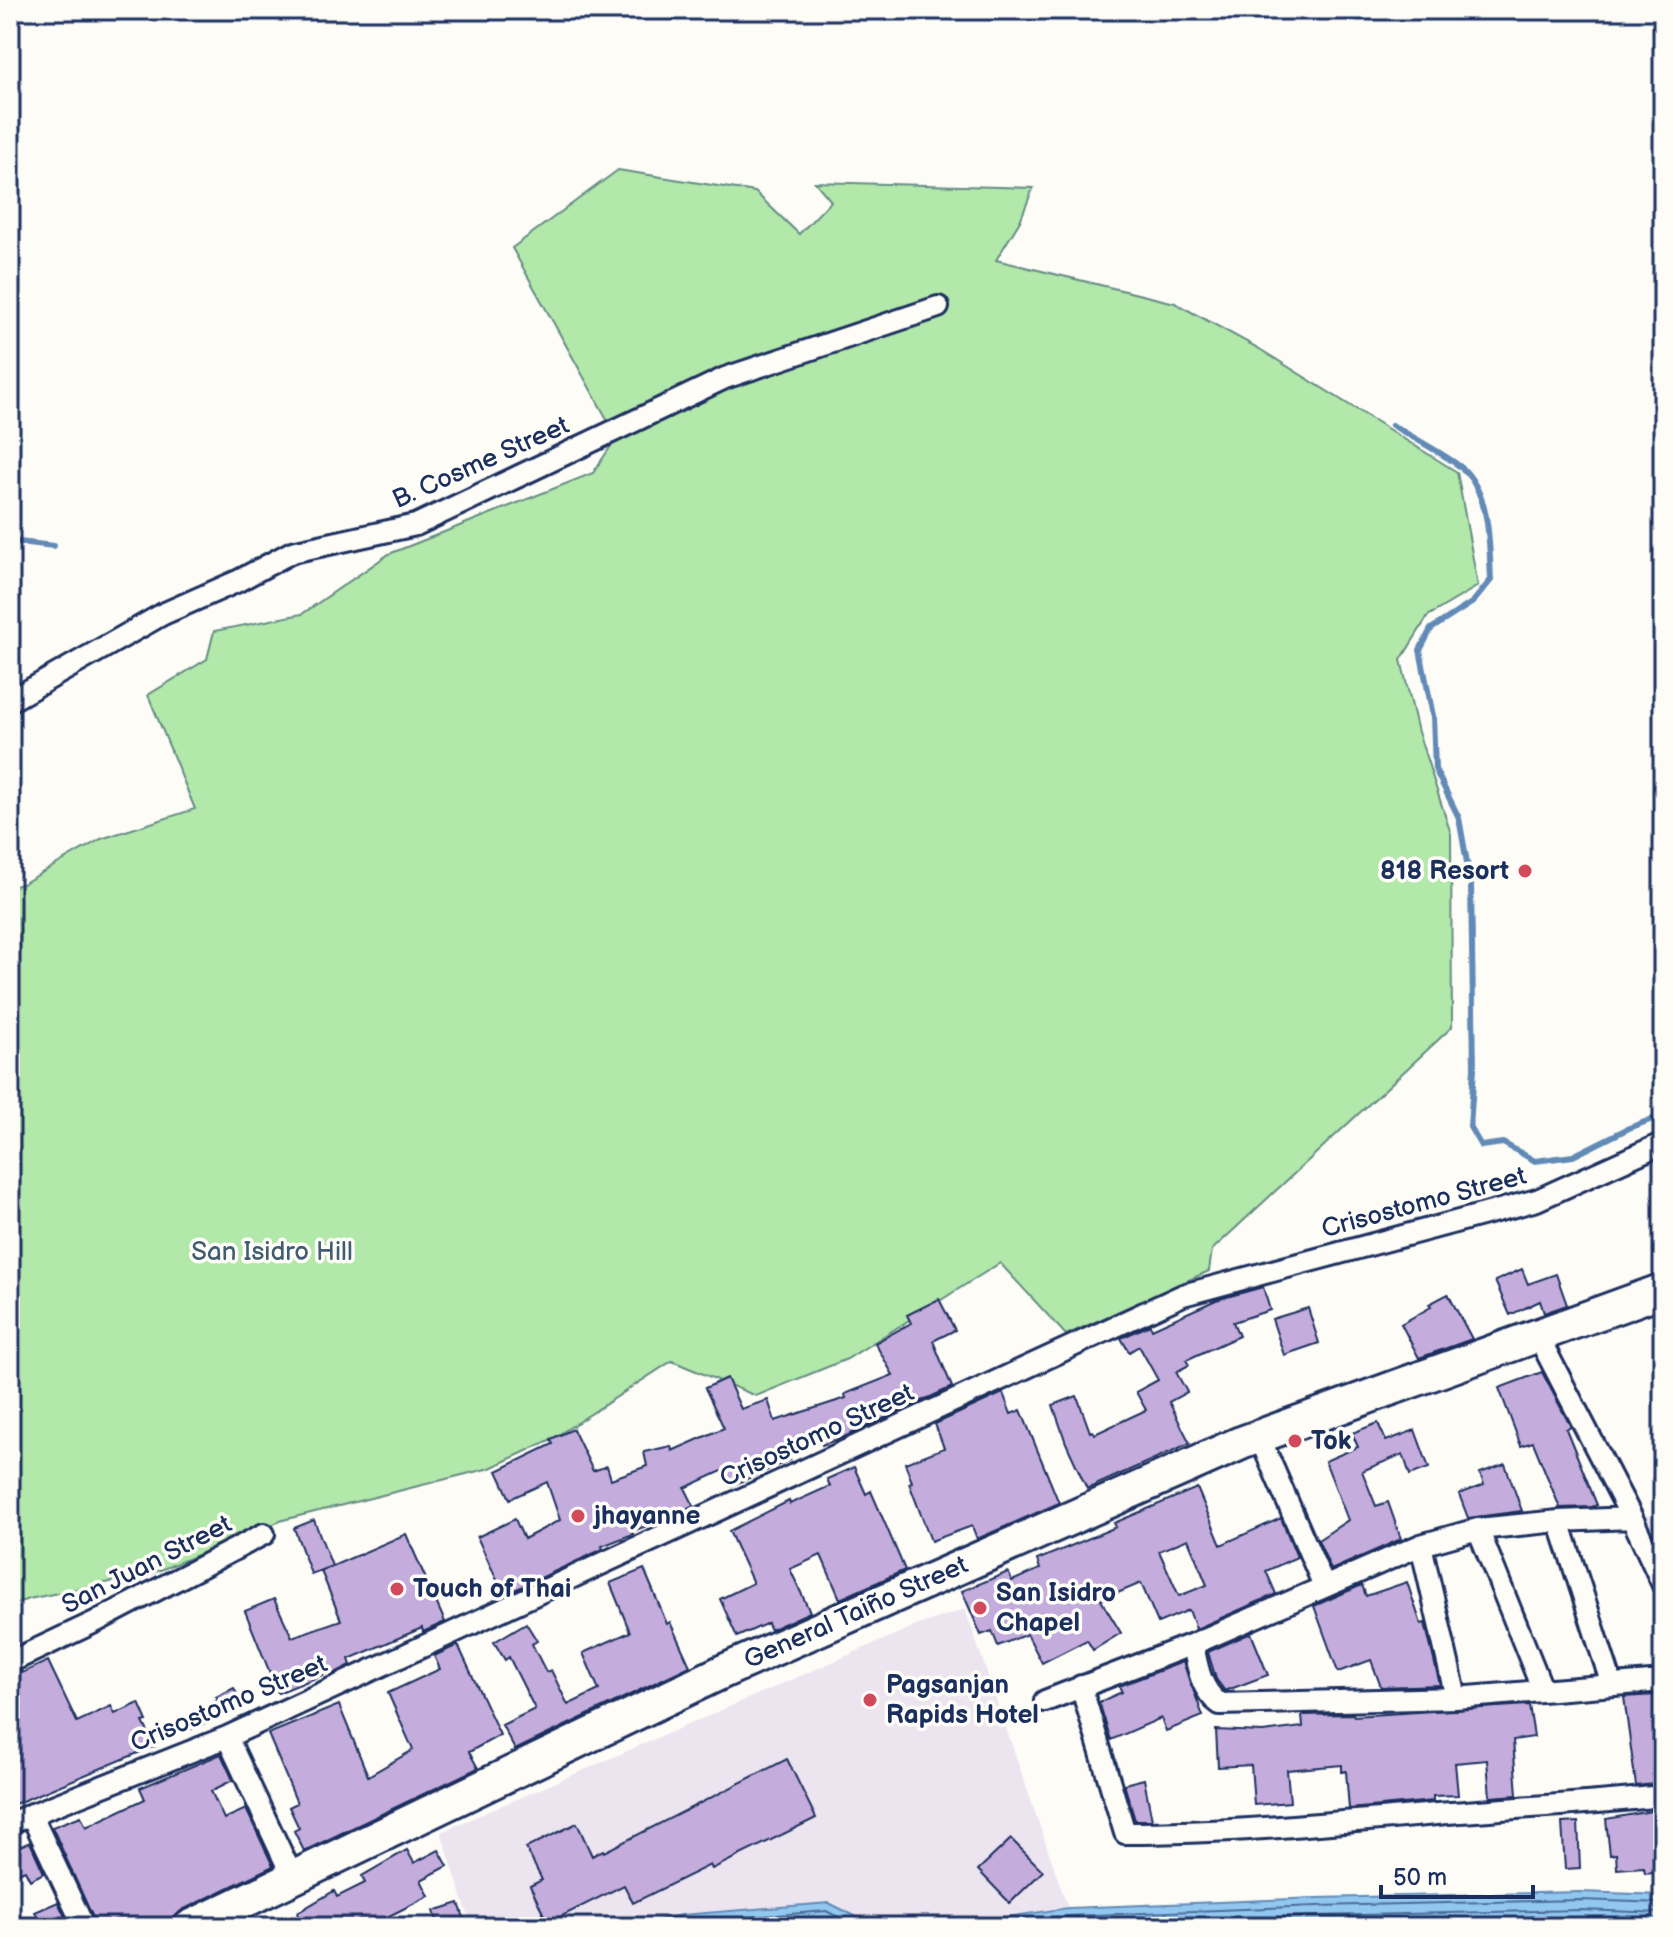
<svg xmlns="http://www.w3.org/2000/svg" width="1673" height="1937" font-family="'Balsamiq Sans',sans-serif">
	<rect width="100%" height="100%" fill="#fdfcf7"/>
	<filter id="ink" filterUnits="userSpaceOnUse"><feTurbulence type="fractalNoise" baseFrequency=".0125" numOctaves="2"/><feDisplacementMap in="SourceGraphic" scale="16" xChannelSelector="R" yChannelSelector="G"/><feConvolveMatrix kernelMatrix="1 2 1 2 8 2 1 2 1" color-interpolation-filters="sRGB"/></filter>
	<g filter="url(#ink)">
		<!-- built -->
		<path fill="#ece4ef" d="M1663 1510V1561L1643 1517Z
			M965 1609 1068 1908 940 1927H877L828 1903 681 1915 629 1927H472L441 1832 913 1627Z"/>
		<!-- green -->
		<path fill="#b2e8aa" stroke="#668c84" stroke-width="2" d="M618 170 755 192 799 234 831 201 815 182 1033 188 1020 221 996 260 1175 303 1258 348 1457 472 1478 586 1428 616 1401 660 1418 732 1451 834 1452 1027 1212 1250 1209 1271 1066 1335 1000 1263 847 1359 756 1396 672 1361 552 1439 490 1468 283 1520 153 1573 29 1599 10 1605V887L22 884 101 839 195 809 148 695 207 659 214 631 302 614 389 554 593 473 617 437 512 248Z"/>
		<!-- water -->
		<path fill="#92c7f0" stroke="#628ab6" stroke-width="2" d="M1580 1892 1663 1895V1927H940L1068 1908 1317 1898Z
			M829 1903 877 1927H629L681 1915Z"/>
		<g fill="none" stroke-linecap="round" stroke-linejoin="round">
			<!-- shore -->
			<path stroke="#4b6c98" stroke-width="2" d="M665 1927 682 1923 826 1911 859 1927
				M755 1927 824 1921 837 1927
				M995 1927 1069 1916 1317 1906 1580 1900 1663 1903
				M1063 1927 1318 1916 1580 1910 1663 1913
				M1365 1927 1580 1922 1663 1925"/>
			<!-- stream -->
			<path stroke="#628ab6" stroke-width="6" d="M1392 425C1408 435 1456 460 1466 472 1491 500 1489 545 1491 580L1473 602 1431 629 1420 650 1433 716 1435 769 1459 818 1471 885 1474 1068 1470 1127 1481 1146 1503 1143 1535 1161 1573 1156 1629 1128 1663 1115
				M10 541 54 546"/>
		</g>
		<!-- building -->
		<path fill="#c4addc" stroke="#1b2f5e" stroke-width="2" fill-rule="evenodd" d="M1522 1269 1528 1284 1556 1274 1567 1305 1544 1313 1540 1301 1510 1315 1495 1281Z
			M1263 1287 1270 1310 1233 1322 1239 1336 1186 1360 1189 1365 1176 1372 1187 1392 1169 1402 1190 1443 1087 1489 1066 1443 1053 1405 1077 1396 1090 1432 1093 1431 1095 1434 1146 1410 1136 1392 1158 1380 1139 1346 1129 1352 1121 1338 1150 1325 1152 1329 1216 1300Z
			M1448 1294 1472 1339 1419 1358 1401 1324 1431 1307 1429 1304Z
			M939 1299 955 1330 933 1341 952 1387 844 1437 822 1445 821 1441 787 1453 790 1460 731 1486 724 1470 685 1488 694 1506 670 1518 632 1531 633 1534 602 1546 603 1549 504 1595 477 1537 515 1519 524 1539 560 1520 547 1482 510 1499 497 1471 553 1444 551 1439 573 1429 593 1471 607 1466 611 1479 647 1466 644 1452 671 1446 672 1451 724 1428 705 1388 727 1378 741 1409 768 1400 775 1421 846 1398 845 1394 893 1375 875 1343 911 1323 907 1315Z
			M1308 1308 1319 1343 1284 1355 1272 1319Z
			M1542 1372 1571 1427 1566 1429 1597 1505 1592 1507 1560 1508 1533 1442 1521 1446 1499 1388Z
			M1003 1393 1011 1414 1021 1410 1059 1503 977 1539 972 1526 931 1541 909 1483 912 1482 905 1463 944 1448 935 1424Z
			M1378 1423 1386 1441 1415 1430 1429 1468 1410 1475 1403 1454 1362 1471 1376 1506 1388 1502 1401 1539 1331 1570 1318 1540 1348 1520 1325 1461 1358 1447 1352 1433Z
			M1505 1464 1522 1511 1468 1518 1459 1494 1484 1485 1480 1473Z
			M854 1467 866 1494 871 1491 905 1570 840 1599 821 1555 790 1569 810 1612 770 1630 768 1623 737 1637 720 1599 753 1583 729 1531 789 1501 790 1504 830 1486 827 1479Z
			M1197 1488 1221 1545 1281 1518 1297 1557 1266 1571 1276 1594 1196 1629 1189 1610 1158 1623 1141 1583 1101 1600 1121 1633 1093 1650 1087 1640 1042 1663 1027 1634 998 1646 992 1631 981 1635 962 1591 1008 1572 1012 1581 1040 1569 1037 1560 1116 1527 1114 1523ZM1188 1539 1207 1585 1179 1596 1159 1551Z
			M314 1520 332 1566 311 1574 294 1528Z
			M406 1534 445 1622 423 1632 422 1628 349 1659 351 1665 331 1675 330 1672 278 1693 245 1611 274 1599 292 1637 341 1620 321 1571Z
			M644 1569 667 1624 670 1622 690 1666 515 1750 502 1725 535 1709 509 1657 505 1660 494 1642 526 1623 537 1641 532 1644 546 1672 551 1670 568 1705 599 1690 583 1653 630 1632 610 1583Z
			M1407 1582 1421 1624 1425 1623 1440 1685 1381 1687 1371 1660 1338 1672 1314 1606 1362 1585 1366 1596Z
			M1251 1633 1268 1675 1225 1691 1216 1679 1208 1652Z
			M458 1645 500 1735 469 1752 478 1768 304 1851 294 1831 299 1828 289 1807 297 1803 268 1734 339 1705 368 1776 413 1750 388 1693 440 1669 434 1656Z
			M48 1661 77 1722 111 1706 115 1714 139 1703 147 1721 143 1722 155 1746 10 1806V1675L21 1671 22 1673Z
			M1183 1662 1203 1716 1166 1731 1161 1718 1111 1740 1099 1702 1122 1692 1119 1686Z
			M234 1688 242 1706 187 1731 181 1721 218 1700 216 1697Z
			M1656 1695 1663 1738V1751H1658L1663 1783 1636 1786 1624 1697Z
			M1529 1705 1534 1737 1513 1740 1517 1795 1490 1797 1487 1760 1455 1763 1458 1795 1433 1796V1801L1349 1809 1346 1771 1342 1772V1765L1287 1770 1290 1802 1254 1805 1251 1765 1218 1767 1216 1730 1263 1732 1303 1727 1302 1715 1353 1714 1354 1716Z
			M221 1754 233 1780 211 1791 224 1819 246 1809 273 1866 182 1910 174 1918 154 1927H97L52 1827 81 1816 86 1827 145 1799 140 1788Z
			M787 1759 816 1818 712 1869 710 1865 633 1903 624 1885 548 1923 530 1886 542 1880 526 1848 577 1823 592 1856 603 1850 604 1852Z
			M1144 1779 1152 1820H1135L1124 1784Z
			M1663 1809V1871L1645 1873 1644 1867 1617 1869 1616 1854 1610 1855 1606 1819Z
			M1578 1822 1580 1868 1565 1869 1562 1823Z
			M1011 1839 1043 1871 1010 1903 978 1870Z
			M30 1842 44 1873 30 1880 25 1870 10 1877V1851Z
			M407 1850 414 1863 439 1850 448 1866 421 1880 429 1896 381 1920 385 1927H304L297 1913 334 1891 337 1897 365 1883 362 1876Z
			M58 1902 70 1927H42L35 1912Z
			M459 1903 467 1927H439L434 1911Z"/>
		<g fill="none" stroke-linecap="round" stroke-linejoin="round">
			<defs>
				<path id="street" d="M10 701 163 614 238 581 292 552 416 525 725 378 938 307
					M1537 1334 1632 1518 1663 1585
					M1259 1436 1324 1586
					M1632 1518 1559 1521 1478 1529 1421 1545 1193 1644C1197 1666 1201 1691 1220 1704L1456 1698 1663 1681
					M1559 1521 1612 1685
					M1478 1529 1543 1691
					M1421 1545 1456 1698
					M10 1662 97 1621 264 1534
					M1081 1686 1125 1833C1230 1833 1332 1823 1437 1814 1512 1808 1588 1804 1663 1796
					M1045 1701 1193 1644
					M227 1737 293 1878
					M31 1814 84 1927
					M10 1823 227 1737 1183 1295 1537 1200 1663 1143"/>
				<path id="primary" d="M190 1927 724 1671 1241 1443 1663 1290"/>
			</defs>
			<!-- street casing -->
			<use href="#street" stroke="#1b2f5e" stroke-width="26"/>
			<!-- primary casing -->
			<use href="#primary" stroke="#1b2f5e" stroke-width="38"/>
			<!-- street -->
			<use href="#street" stroke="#fdfcf7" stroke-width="20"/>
			<!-- primary -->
			<use href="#primary" stroke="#fdfcf7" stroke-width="32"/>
		</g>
	</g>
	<!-- markers -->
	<g fill="#d1495b" stroke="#fdfcf7" stroke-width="3">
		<circle cx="1525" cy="871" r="8"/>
		<circle cx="1295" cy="1441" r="8"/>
		<circle cx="578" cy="1516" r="8"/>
		<circle cx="397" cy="1589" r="8"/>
		<circle cx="980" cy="1608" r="8"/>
		<circle cx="870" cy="1700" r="8"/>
	</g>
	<g text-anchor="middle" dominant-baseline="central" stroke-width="7" stroke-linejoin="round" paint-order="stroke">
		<!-- street labels -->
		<g font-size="26" fill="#1b2f5e" stroke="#fdfcf7">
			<text transform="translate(481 463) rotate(-24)">B. Cosme Street</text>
			<text transform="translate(1424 1203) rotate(-15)">Crisostomo Street</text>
			<text transform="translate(817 1436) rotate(-25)">Crisostomo Street</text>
			<text transform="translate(147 1565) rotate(-27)">San Juan Street</text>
			<text transform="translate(856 1613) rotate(-24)">General Taiño Street</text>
			<text transform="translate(229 1704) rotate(-23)">Crisostomo Street</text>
		</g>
		<!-- poi labels -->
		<g font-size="26" font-weight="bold" fill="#1b2f5e" stroke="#fdfcf7" text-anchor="start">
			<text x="1509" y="871" text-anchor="end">818 Resort</text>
			<text x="1311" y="1441">Tok</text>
			<text x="594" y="1516">jhayanne</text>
			<text x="413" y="1589">Touch of Thai</text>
			<text x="996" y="1593">San Isidro<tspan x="996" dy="30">Chapel</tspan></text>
			<text x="886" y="1685">Pagsanjan<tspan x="886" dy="30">Rapids Hotel</tspan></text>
		</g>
		<!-- park labels -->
		<g font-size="26" fill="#415d71" stroke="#fdfcf7">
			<text x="272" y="1252">San Isidro Hill</text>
		</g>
	</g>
	<!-- margin -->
	<rect width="1673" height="1937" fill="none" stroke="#fdfcf7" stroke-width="40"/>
	<rect x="20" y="20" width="1633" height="1897" fill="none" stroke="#1b2f5e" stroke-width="3" filter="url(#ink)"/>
	<!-- scale -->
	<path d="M1381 1885v12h152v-12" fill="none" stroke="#1b2f5e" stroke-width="4"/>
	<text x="1393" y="1885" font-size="24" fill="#1b2f5e" stroke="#fdfcf7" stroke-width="6" paint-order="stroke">50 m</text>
</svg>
